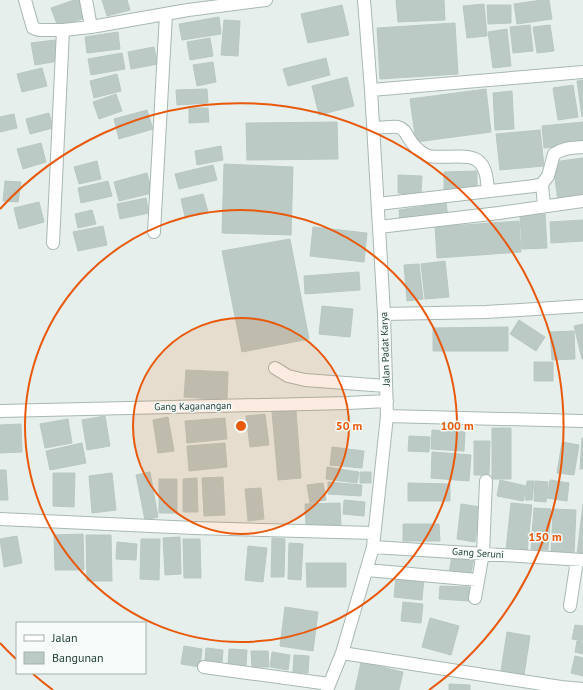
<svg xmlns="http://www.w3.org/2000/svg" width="583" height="690" font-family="'PT Sans',sans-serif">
	<rect width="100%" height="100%" fill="#e6efeb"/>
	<!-- building -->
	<path fill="#bbcac4" stroke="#b8c9c2" d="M74 0H79L85 18 58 27 51 8Z
		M102 0H127L130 10 107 16Z
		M396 0H444L445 20 398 22Z
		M542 0H549L552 19 517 24 514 4Z
		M484 4 487 36 467 38 463 6Z
		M342 5 349 35 308 43 301 14Z
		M487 5H511V23L488 24Z
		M219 17 221 34 182 40 179 24Z
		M224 20 240 21 238 56 221 55Z
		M455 23 458 74 380 79 377 28Z
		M530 25 533 51 513 53 510 27Z
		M550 25 554 51 537 53 533 27Z
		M507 29 511 66 493 68 488 32Z
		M118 32 120 49 87 53 85 37Z
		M210 38 213 56 190 60 187 42Z
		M55 40 59 61 35 65 31 43Z
		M154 47 158 64 131 69 128 52Z
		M122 53 125 69 91 75 88 59Z
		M326 58 330 75 288 86 283 69Z
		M213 62 216 82 197 86 193 65Z
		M42 68 47 86 22 92 17 74Z
		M117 74 121 91 94 98 90 81Z
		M347 77 354 106 319 115 312 86Z
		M583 80V116L582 117 577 81Z
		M573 85 578 117 558 120 553 88Z
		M207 89 208 103 177 105 176 90Z
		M486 89 491 132 416 142 410 99Z
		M512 91 514 129 495 130 493 93Z
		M116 94 122 111 99 119 93 102Z
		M189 108H208L209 122 189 123Z
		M147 110 153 129 119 139 114 119Z
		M49 113 53 128 30 134 26 119Z
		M14 114 17 128 0 132V117Z
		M337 122 338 159 247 160 246 123Z
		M583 122V144L544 148 542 126Z
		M540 130 544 166 500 170 496 134Z
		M41 143 46 162 23 169 17 149Z
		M221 146 223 160 197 165 195 151Z
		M583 158V199L558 202 553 162Z
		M97 161 101 179 79 184 74 167Z
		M224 164 293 167 291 235 222 233Z
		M213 165 217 180 179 189 175 174Z
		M477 171V191H444V172Z
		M147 173 152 193 119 201 114 182Z
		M398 175 422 176 421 195 398 193Z
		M5 181 21 182 18 202 3 201Z
		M108 181 112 196 81 203 78 188Z
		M203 194 208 212 185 217 181 199Z
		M146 198 149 213 120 219 117 204Z
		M39 202 44 222 19 229 14 208Z
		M446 203 448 217 400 223 399 210Z
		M92 210 96 224 78 228 75 214Z
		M545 214 547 248 522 249 520 215Z
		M583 220V241L551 243 550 222Z
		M519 221 521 252 437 258 435 227Z
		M103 226 107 245 78 251 73 232Z
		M313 227 367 233 364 262 310 256Z
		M290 239 309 339 242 352 222 251Z
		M445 261 449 297 425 299 421 264Z
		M419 264 423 299 407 301 404 265Z
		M359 272 360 290 305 294 304 276Z
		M322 306 353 309 350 337 319 334Z
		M519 320 545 337 536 351 510 334Z
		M583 324V359H582L574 326Z
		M508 327V351H433V328Z
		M574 331 575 359 552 360 550 332Z
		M534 362H553V381H534Z
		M186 370 228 372 227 400 184 397Z
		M296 411 301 478 278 480 272 412Z
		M265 414 269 445 250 447 246 416Z
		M105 416 110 446 87 450 82 420Z
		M168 417 174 451 158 453 153 420Z
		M225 418 227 439 187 443 185 421Z
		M68 419 72 443 45 448 40 424Z
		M21 424 22 452 0 453V425Z
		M492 428H511V479H492Z
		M432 430 465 432 464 451 431 449Z
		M409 436 430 437 429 452 408 451Z
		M582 438H583V469H580Z
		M474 441H490L489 475H474Z
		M562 442 579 445 574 475 557 473Z
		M82 443 86 463 50 470 46 451Z
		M225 443 227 467 189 471 187 446Z
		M332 447 364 451 362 468 330 465Z
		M432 452 471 455 469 481 431 478Z
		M327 467 359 472 357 483 326 479Z
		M0 470H6L8 500H0Z
		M150 472 158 517 145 520 136 475Z
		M360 472H371V483H360Z
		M53 473H75L74 507 53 506Z
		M112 473 116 510 92 513 89 476Z
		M223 477 225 515 204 516 202 478Z
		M197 478 198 512H183V479Z
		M159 479H177V513H159Z
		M500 480 526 486 523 501 497 496Z
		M550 480 569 483 567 501 547 498Z
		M527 481H534L532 500H525Z
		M535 481 548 482 546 502 534 501Z
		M328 482 362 485 361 496 328 494Z
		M323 483 326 500 310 503 307 485Z
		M408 483 450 484V501H408Z
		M261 488 264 519 248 521 245 489Z
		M344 500 365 502 364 516 343 514Z
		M340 503 341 525 306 526 305 504Z
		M511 503 532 505 527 552 506 550Z
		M461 504 480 507 475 542 457 539Z
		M583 504V556L577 555Z
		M534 508 551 509 548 550 531 549Z
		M553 509 576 510 574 554 551 553Z
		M403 524H439L440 541H403Z
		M83 534 84 570H55L54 535Z
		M86 535H111L112 581H87Z
		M17 536 22 563 4 567 0 539Z
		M180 537 181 574 165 575 163 538Z
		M272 538 285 539 284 577H271Z
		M141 539H160L159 580 140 579Z
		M183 539H200L201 578H184Z
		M117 542 137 544 136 560 116 559Z
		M289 543 303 544 301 580 288 579Z
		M248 546 267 548 263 582 245 580Z
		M452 555 474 559 470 577 449 573Z
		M306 563H346V587H307Z
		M396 575 424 577 422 600 394 597Z
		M440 586 470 587 469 601 439 599Z
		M403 602 423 604 421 623 401 621Z
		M285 607 318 612 313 651 280 646Z
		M430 618 459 626 451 655 422 647Z
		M575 625 583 626V641L572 639Z
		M507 632 530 636 524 675 501 671Z
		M577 641 583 642V654L575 652Z
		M184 646 202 649 200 667 181 664Z
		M206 648 223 650 222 662 205 660Z
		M229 649 247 650 246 666 228 665Z
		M251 651H268L269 667H252Z
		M272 652 290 655 288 670 270 667Z
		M294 655 309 656 308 673 293 672Z
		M575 656 583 658V676L571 673Z
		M361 662 403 672 399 690H355Z
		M449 684 470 685V690H449Z"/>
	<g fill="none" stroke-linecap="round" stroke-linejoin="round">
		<defs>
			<path id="minor" d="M25 0 33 28 39 30H63L91 27 188 10 266 0
				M86 0 91 27
				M371 90 583 72
				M373 128C380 128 392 126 398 127 406 129 407 137 412 143 416 148 422 154 429 156 441 159 467 153 477 160 487 167 487 181 488 191
				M542 184 544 206
				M378 204 534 186 542 184 548 176 554 154C563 148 572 148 583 147
				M379 227 499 213 583 201
				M154 232 166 14
				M53 243 63 30
				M384 314 486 312 583 306
				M275 368 288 376 305 380 386 386
				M0 411 348 403 387 401
				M387 416 583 421
				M0 519 194 528 374 533
				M373 547 583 560
				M367 570 477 580
				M475 598 483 553 486 481
				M570 606 577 560
				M342 653 561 687 583 689
				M204 667 329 684
				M327 690 342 653 373 547 387 416 384 314 371 90 364 0"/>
		</defs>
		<!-- minor casing -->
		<use href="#minor" stroke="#a8b8b2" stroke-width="14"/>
		<!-- minor -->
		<use href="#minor" stroke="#fff" stroke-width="12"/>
	</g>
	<!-- distance rings -->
	<circle cx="241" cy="426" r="108" fill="#e8590c" fill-opacity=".12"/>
	<g fill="none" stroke="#e8590c" stroke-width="2">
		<circle cx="241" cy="426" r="108"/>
		<circle cx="241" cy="426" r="216"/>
		<path d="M53 690A324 324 0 0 1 33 674M16 659A324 324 0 0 1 0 643M0 209A324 324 0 1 1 429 690"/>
	</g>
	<g text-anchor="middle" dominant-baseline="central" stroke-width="3" stroke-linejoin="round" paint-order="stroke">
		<!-- street labels -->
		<g font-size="10" fill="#24423a" stroke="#f7fbf9">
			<text transform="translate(385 349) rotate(-92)">Jalan Padat Karya</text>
			<text transform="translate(193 406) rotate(-1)">Gang Kaganangan</text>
			<text transform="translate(478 553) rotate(4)">Gang Seruni</text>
		</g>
	</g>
	<circle cx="241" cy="426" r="6" fill="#e8590c" stroke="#f7fbf9" stroke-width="2"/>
	<g font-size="12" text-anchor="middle" font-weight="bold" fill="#e8590c" stroke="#f7fbf9" stroke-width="3" stroke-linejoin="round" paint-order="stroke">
		<text x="349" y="430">50 m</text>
		<text x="457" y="430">100 m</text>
		<text x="545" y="541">150 m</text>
	</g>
	<!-- legend -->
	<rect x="16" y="622" width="130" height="52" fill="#f7fbf9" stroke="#a3b1ad"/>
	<rect x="24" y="635" width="20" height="6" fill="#ffffff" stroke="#a3b1ad"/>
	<text x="52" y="642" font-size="12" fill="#24423a">Jalan</text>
	<rect x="24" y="652" width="20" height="12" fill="#bbcac4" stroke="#a3b1ad"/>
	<text x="52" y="662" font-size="12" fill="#24423a">Bangunan</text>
</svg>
